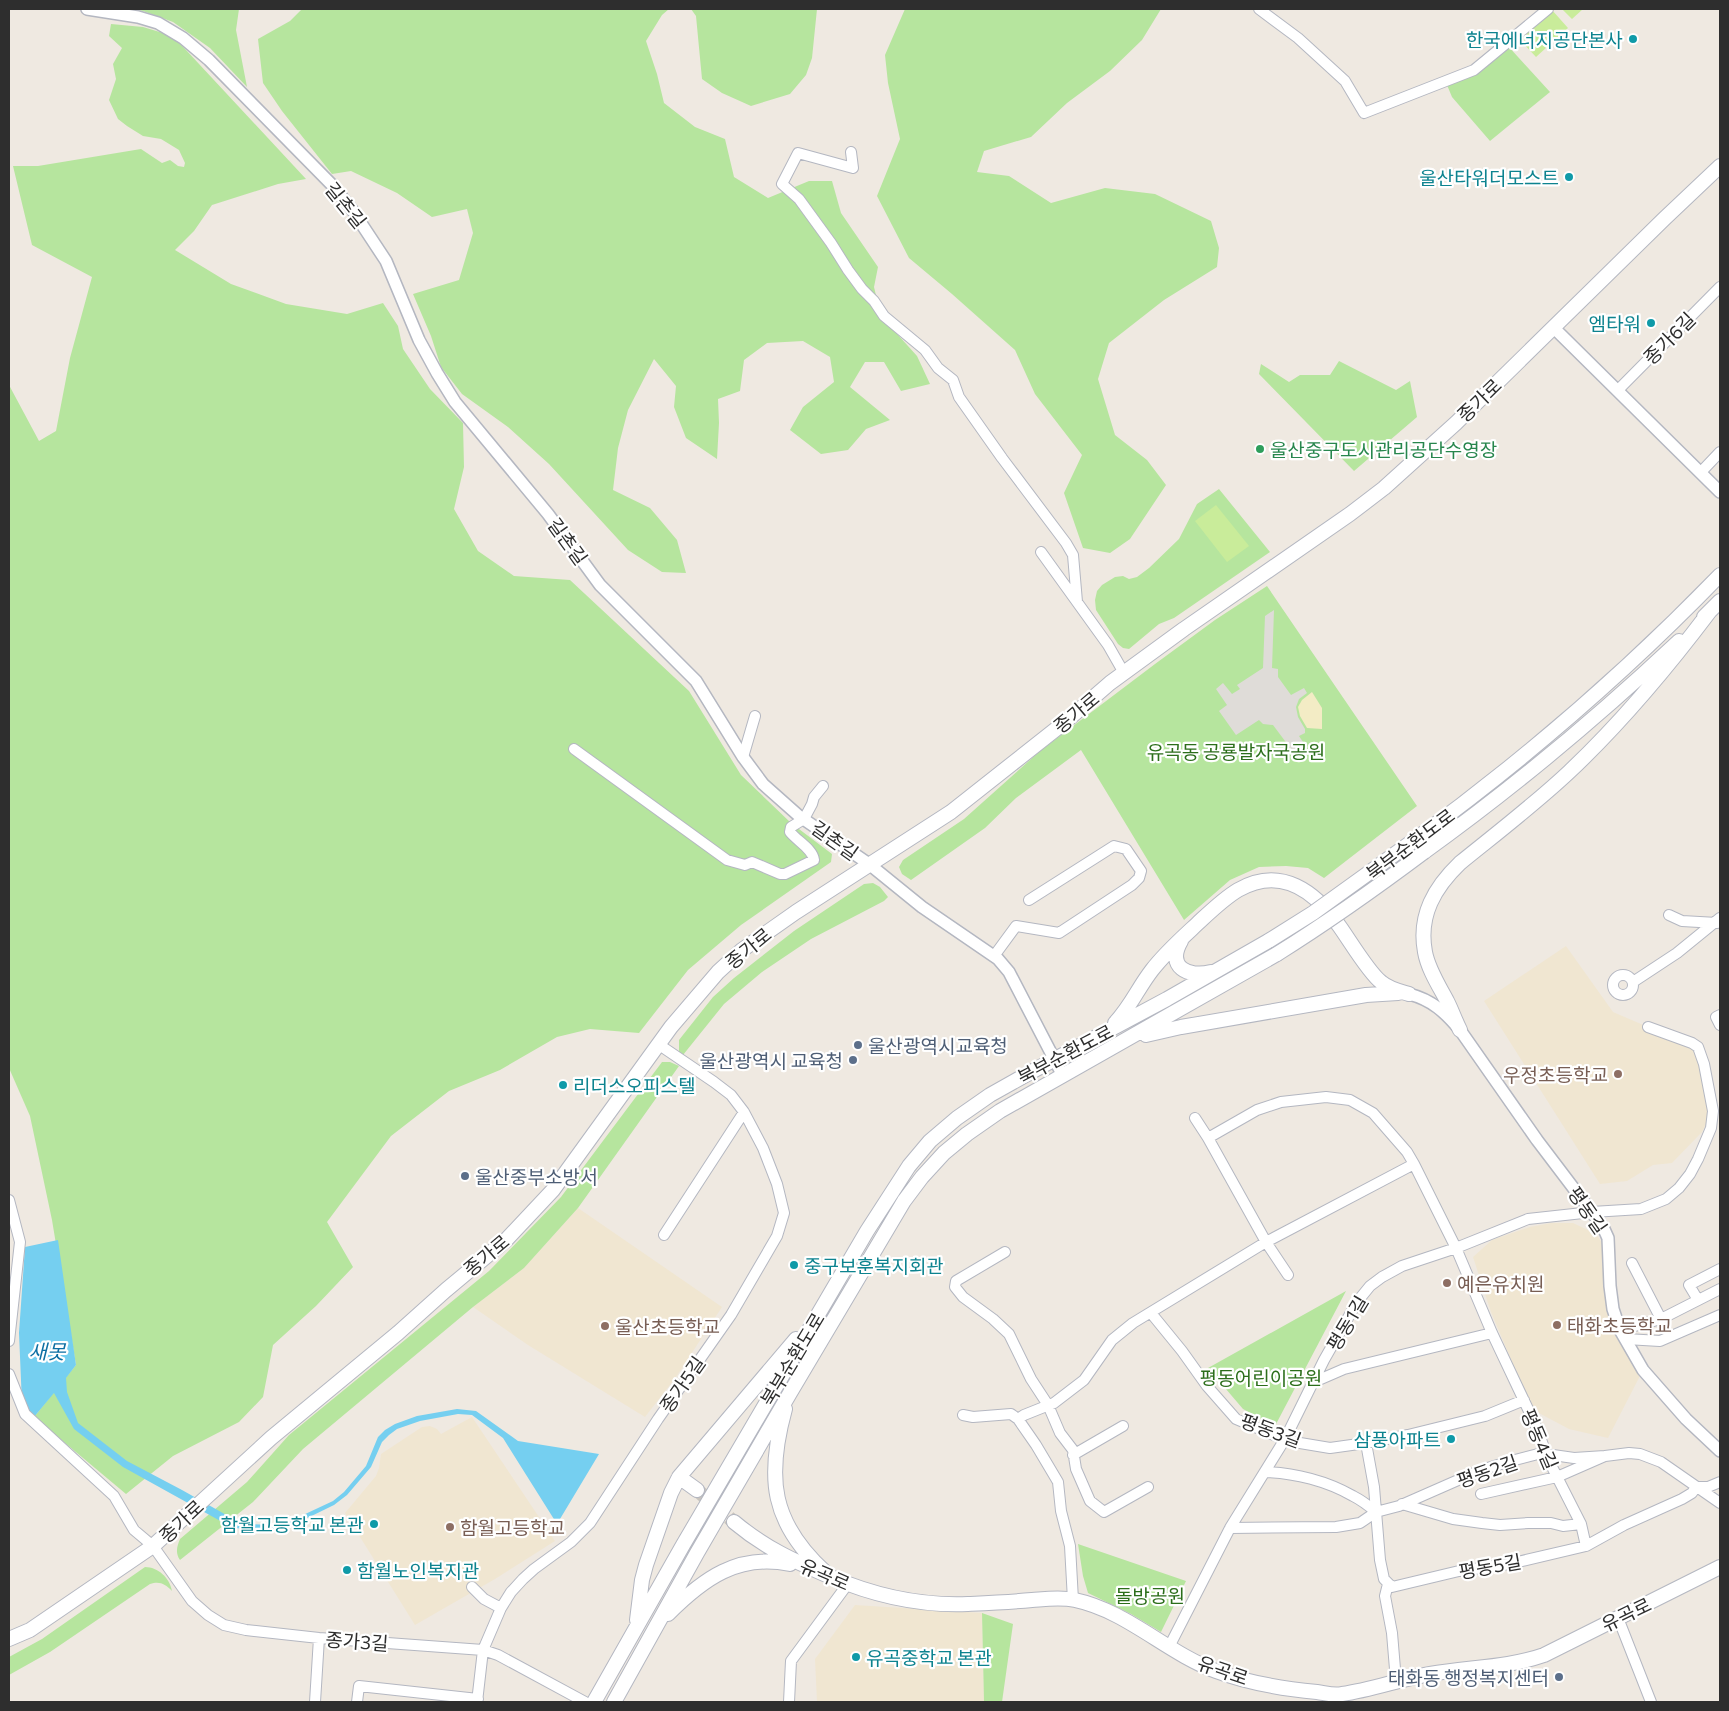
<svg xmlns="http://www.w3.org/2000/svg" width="1729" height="1711" font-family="Commissioner,'Noto Sans KR',sans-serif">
	<rect width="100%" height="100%" fill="#efe9e1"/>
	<!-- education -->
	<path fill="#f0e6d1" d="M1566 946 1613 1012 1648 1027 1692 1043 1713 1111 1702 1132 1672 1163 1653 1165 1627 1181 1600 1184 1484 1001Z
		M578 1208 722 1307 676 1377 645 1417 528 1345 473 1307 524 1268Z
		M1551 1223H1573L1588 1230 1598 1237 1608 1251 1613 1309 1643 1370 1608 1438 1569 1429 1537 1412 1531 1407 1491 1312 1473 1257 1492 1240 1530 1227Z
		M472 1417 555 1541 495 1579 415 1625 345 1513 376 1476 379 1468 381 1454 422 1427 430 1426 437 1429 441 1434Z
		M855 1605 982 1613 984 1702H817L815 1659Z"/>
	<!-- green -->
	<path fill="#b6e59e" d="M133 9H239L236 30 247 87 210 48 173 22 143 11Z
		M302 9H669L662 15 646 41 657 74 664 103 695 127 725 139 734 177 768 198 809 181H832L841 213 878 267 874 287 881 316 917 356 930 384 901 391 884 362H865L850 387 890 420 866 429 848 450 821 454 790 430 803 407 834 382 830 357 803 341 767 343 744 360 740 391 718 399 719 423 717 459 686 438 674 407 676 386 654 359 628 410 618 448 613 490 650 508 677 540 686 573 662 572 628 550 549 464 508 427 462 394 441 367 431 336 413 294 459 280 473 233 467 209 432 217 397 193 351 171 332 174 282 111 263 83 258 39 290 21Z
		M691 9H817L812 58 806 75 790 94 751 106 722 93 702 79 696 16Z
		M905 9H1161L1142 40 1110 71 1067 103 1031 137 984 151 977 172 1009 176 1051 203 1105 188 1155 194 1211 221 1219 248 1217 267 1164 300 1109 343 1098 379 1115 435 1147 460 1166 485 1130 539 1110 553 1083 548 1064 493 1082 455 1035 394 1015 350 952 294 909 258 877 196 900 139 888 83 885 55Z
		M111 24 143 27 173 36 306 179 278 184 212 205 194 231 175 250 231 284 286 304 347 314 383 303 398 326 403 349 430 389 463 423 464 467 454 509 478 551 514 576 570 580 689 691 741 775 791 823 832 854 831 862 741 925 688 970 639 1033 590 1029 557 1037 500 1070 449 1091 391 1136 327 1222 353 1267 316 1306 273 1345 263 1397 239 1422 173 1456 126 1494 34 1417 76 1365 52 1220 30 1116 9 1068V385L39 441 56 431 70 358 92 277 32 245 13 166H38L141 149 162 163 170 160 178 166 184 167 185 163 179 150 161 139 143 136 127 126 118 119 109 100 116 79 113 64 122 48 109 36Z
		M1508 46 1550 92 1490 141 1452 97 1447 85Z
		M1339 361 1396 390 1410 381 1417 417 1354 471 1259 374 1261 364 1289 382 1300 375H1330Z
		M1219 489 1270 552 1174 618 1159 624 1129 649 1123 648 1118 644 1096 610 1095 600 1097 591 1102 585 1115 577 1123 576 1129 579 1137 577 1149 568 1179 539 1197 504Z
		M1267 586 1417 806 1324 878 1308 868 1286 866 1259 867 1230 880 1184 920 1081 750 1016 798 985 828 911 880 902 874 899 867 903 860 964 819 1040 751 1155 664 1215 620Z
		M873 883 880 887 888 897 884 901 811 939 762 972 724 1004 683 1055 679 1052V1040L713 997 734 978 794 931 864 884Z
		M662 1062H670L679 1066 578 1208 524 1268 473 1307 303 1449 253 1502 180 1560C175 1553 177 1546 180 1539L247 1482 289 1435 489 1271 561 1197Z
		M1346 1291 1275 1426 1243 1409 1208 1368Z
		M1078 1544 1186 1581 1161 1632 1131 1614 1088 1593 1083 1576Z
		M145 1567C158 1567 170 1578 172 1591 165 1584 160 1581 150 1584L50 1652 9 1675V1657L42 1639Z
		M982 1613 1013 1624 1002 1702H984Z"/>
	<!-- sand -->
	<path fill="#f3ecc5" d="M1312 692 1322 708V729L1307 728 1300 716 1298 707 1302 700Z"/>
	<!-- pitch -->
	<path fill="#c9ec9a" d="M1562 9H1583L1572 19Z
		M1552 10 1568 28 1536 57 1520 40Z
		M1216 505 1249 546 1227 562 1195 521Z"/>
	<!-- plaza -->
	<path fill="#dfdcd8" d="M1274 610 1272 668 1278 669V677L1291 695 1304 688 1307 693 1299 699 1296 707 1298 717 1305 729V733L1299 736 1305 745 1294 753 1273 725 1263 724 1259 720 1236 735 1219 711 1227 705 1216 689 1223 683 1232 694 1240 689 1237 685 1263 668 1265 616Z"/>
	<!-- water -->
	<path fill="#75cff0" d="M58 1240 76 1365 66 1378 67 1392 78 1423 127 1461 182 1490 237 1521 248 1524 273 1525 286 1523 333 1501 344 1492 366 1466 378 1437 385 1430 395 1424 417 1416 457 1409 476 1411 518 1441 599 1454 557 1524 503 1438 472 1415 458 1414 420 1421 397 1429 389 1435 382 1442 371 1467 347 1495 334 1505 289 1527 277 1531 233 1528 123 1467 74 1429 54 1393 34 1417 22 1404 19 1333 25 1247Z"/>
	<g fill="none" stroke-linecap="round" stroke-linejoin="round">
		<!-- secondary-tunnel -->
		<path stroke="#c8c4bd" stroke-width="14" stroke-dasharray="14 7" stroke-linecap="butt" d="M697 1490 734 1522"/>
		<defs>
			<path id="minor" d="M1259 9 1298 38 1345 81 1364 113 1474 70 1548 9
				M851 152 853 168 798 153 782 184 799 199 831 243 848 270 862 289 874 301 884 316 925 350 938 368 953 380 959 397 1002 458 1066 543 1073 555 1077 602
				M1618 390 1720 287
				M1701 472 1720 452
				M1041 552 1108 645 1124 673
				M574 749 727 860 745 865 752 862 780 874H785L814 860C813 849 797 841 790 832L791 827 804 819 812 804 814 797 823 786
				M743 757 755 716
				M1669 915 1682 921 1717 923
				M994 956 1016 926 1059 933 1132 885 1139 878 1141 871 1126 849 1114 846 1029 900
				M1613 985a10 10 0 1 1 20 0a10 10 0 1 1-20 0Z
				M1633 982 1677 953 1720 918
				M1720 1015 1716 1017 1720 1025
				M1195 1118 1208 1138
				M9 1200 20 1242 9 1341
				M664 1235 744 1112
				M1005 1252 956 1281 955 1287 963 1297 993 1319 1009 1334 1031 1379 1048 1405 1060 1433 1073 1450 1076 1469 1090 1501 1104 1512 1148 1487
				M1632 1263 1661 1319
				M1288 1275 1266 1242 1208 1138 1257 1110 1281 1102 1326 1097 1350 1100 1373 1113 1407 1152 1414 1164
				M1698 1300 1689 1285 1720 1269
				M1151 1313 1182 1351 1207 1386 1236 1419 1288 1441 1330 1448 1366 1443 1408 1435 1485 1416 1524 1400
				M1620 1330 1661 1319 1720 1289
				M1626 1339 1660 1341 1720 1315
				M9 1374 25 1414 114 1496 134 1530 153 1546 192 1601 208 1615 224 1625 246 1630 319 1638 483 1650 498 1655 585 1702
				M1314 1382 1344 1369 1492 1333
				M963 1415 973 1417 1011 1414 1018 1419 1024 1415 1054 1403 1084 1380 1112 1340 1133 1323 1266 1242 1414 1164 1456 1248 1492 1333 1536 1426 1549 1461 1581 1524 1586 1546
				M1018 1419 1036 1445 1058 1482 1061 1511 1070 1546 1073 1600
				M1366 1443 1374 1487 1380 1560 1384 1579 1392 1587 1459 1571 1509 1564 1586 1546 1624 1525 1682 1499 1692 1493 1696 1487H1708L1720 1482
				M1073 1455 1123 1426
				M1266 1472C1295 1473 1327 1481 1353 1496 1361 1500 1369 1506 1376 1512
				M1481 1494 1557 1477 1605 1456 1629 1453 1640 1454 1661 1462 1720 1503
				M1402 1504 1453 1519 1482 1523 1500 1525 1528 1523H1551L1563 1526 1581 1524
				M1230 1528 1336 1527 1360 1523 1376 1512 1399 1506 1481 1470 1511 1461 1538 1454H1546L1574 1458 1605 1456
				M1388 1584 1385 1596 1392 1633 1396 1681
				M472 1587 484 1599 501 1608
				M1618 1618 1651 1702
				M1169 1647 1230 1528 1285 1439 1324 1360 1357 1302 1370 1286 1382 1277 1402 1266 1456 1248 1528 1219 1592 1212 1641 1209 1666 1199 1679 1188 1690 1174 1698 1159 1711 1128 1713 1111 1704 1064 1698 1047 1692 1043 1648 1027
				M315 1702 319 1638
				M357 1702 359 1686 478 1699
				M477 1702 483 1650 501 1608 511 1592 523 1579 534 1569 571 1542 590 1523 658 1419 731 1315 777 1236 784 1213 777 1184 763 1148 744 1112 731 1095 714 1082 658 1044
				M789 1702 791 1661 847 1585"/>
			<path id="tertiary" d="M87 9 138 17 158 23 183 38 209 60 334 187 353 211 386 261 419 340 437 373 455 402 548 514 600 585 696 681 743 757 763 784 799 816 869 864 922 907 998 959 1009 972 1063 1076
				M1554 328 1720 492
				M1409 994C1432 1000 1445 1012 1460 1030L1537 1140 1603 1227 1608 1238 1610 1286 1613 1309 1620 1330 1643 1370 1686 1419 1720 1451"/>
			<path id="secondary" d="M1704 617 1720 601
				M1413 841C1523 761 1626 672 1720 575
				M1424 852C1513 788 1599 716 1679 641
				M1181 941C1166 967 1188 978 1211 972
				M1115 1023C1131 1006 1138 988 1152 970 1165 953 1182 938 1197 924 1210 912 1223 899 1238 890 1281 865 1316 892 1340 927 1350 941 1369 973 1381 982 1389 989 1399 991 1409 994
				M1460 1030C1455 1020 1452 1011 1447 1001 1439 986 1428 969 1425 952 1418 915 1435 887 1460 863 1497 833 1535 804 1569 772 1621 723 1667 668 1710 611
				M1146 1035 1181 1027 1366 995 1398 993
				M785 1409C766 1478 771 1523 826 1573
				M679 1477 697 1490
				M734 1522C765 1548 794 1561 831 1577 875 1596 919 1606 968 1604 989 1603 1011 1602 1032 1600 1046 1599 1061 1597 1075 1600 1127 1611 1167 1653 1216 1671 1248 1683 1284 1689 1317 1692 1325 1693 1334 1696 1342 1694 1372 1690 1400 1679 1430 1674 1468 1667 1507 1668 1544 1655L1720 1567
				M668 1614C703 1579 738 1553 790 1564
				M637 1620 642 1580 646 1565 671 1493 679 1477 796 1339
				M9 1639 30 1630 153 1546 271 1438 398 1333 446 1290 506 1240 553 1190 671 1027 718 972 742 950 796 912 951 812 1065 722 1110 683 1184 629 1350 514 1384 488 1456 423 1664 219 1720 166
				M594 1702 683 1545 867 1231 909 1166 930 1141 957 1118 990 1095 1031 1072 1167 999 1270 940
				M614 1702 697 1553 790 1393 904 1201 922 1177 944 1153 967 1134 1000 1111 1277 954"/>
		</defs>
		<!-- minor casing -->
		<use href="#minor" stroke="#b4b7c1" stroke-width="12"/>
		<!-- tertiary casing -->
		<use href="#tertiary" stroke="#b4b7c1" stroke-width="14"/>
		<!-- secondary casing -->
		<use href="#secondary" stroke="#b4b7c1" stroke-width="16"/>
		<!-- minor -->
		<use href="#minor" stroke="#fff" stroke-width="10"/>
		<!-- tertiary -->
		<use href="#tertiary" stroke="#fff" stroke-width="11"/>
		<!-- secondary -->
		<use href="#secondary" stroke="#fff" stroke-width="14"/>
		<defs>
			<path id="secondary-bridge" d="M1270 940 1313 913 1413 841
				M1277 954C1328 922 1376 888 1424 852"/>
		</defs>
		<!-- secondary-bridge casing -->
		<use href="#secondary-bridge" stroke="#b4b7c1" stroke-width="16" stroke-linecap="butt"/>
		<!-- secondary-bridge -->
		<use href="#secondary-bridge" stroke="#fff" stroke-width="14"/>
	</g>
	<!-- markers -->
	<g fill="#0f9aa8" stroke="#fff" stroke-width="2">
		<circle cx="1633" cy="39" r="5"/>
		<circle cx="1569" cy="177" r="5"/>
		<circle cx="1651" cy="323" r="5"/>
		<circle cx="563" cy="1085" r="5"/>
		<circle cx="794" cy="1265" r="5"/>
		<circle cx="1451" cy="1439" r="5"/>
		<circle cx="374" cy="1524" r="5"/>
		<circle cx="347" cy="1570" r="5"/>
		<circle cx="856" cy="1657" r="5"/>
	</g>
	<circle fill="#2e9e5b" stroke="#fff" stroke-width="2" cx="1260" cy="449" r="5"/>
	<g fill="#5c6f8a" stroke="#fff" stroke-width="2">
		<circle cx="858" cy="1045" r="5"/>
		<circle cx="853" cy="1060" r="5"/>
		<circle cx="465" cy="1176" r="5"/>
		<circle cx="1559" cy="1677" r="5"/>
	</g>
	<g fill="#8d6e63" stroke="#fff" stroke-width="2">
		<circle cx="1618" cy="1074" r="5"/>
		<circle cx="1447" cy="1283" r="5"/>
		<circle cx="1557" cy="1325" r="5"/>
		<circle cx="605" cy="1326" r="5"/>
		<circle cx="450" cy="1527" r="5"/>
	</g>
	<g text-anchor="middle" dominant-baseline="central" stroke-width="4.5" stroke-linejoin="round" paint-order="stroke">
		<!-- culture labels -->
		<g font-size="19" fill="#0d838f" stroke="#fff" text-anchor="end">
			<text x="1623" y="39">한국에너지공단본사</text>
			<text x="1559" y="177">울산타워더모스트</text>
			<text x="1641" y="323">엠타워</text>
			<text x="573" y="1085" text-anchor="start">리더스오피스텔</text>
			<text x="804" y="1265" text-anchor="start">중구보훈복지회관</text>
			<text x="1441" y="1439">삼풍아파트</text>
			<text x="364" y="1524">함월고등학교 본관</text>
			<text x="357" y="1570" text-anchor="start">함월노인복지관</text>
			<text x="866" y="1657" text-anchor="start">유곡중학교 본관</text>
		</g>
		<!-- street labels -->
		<g font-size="19" fill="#2e2e2e" stroke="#fff">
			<text transform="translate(346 205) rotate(51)">길촌길</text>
			<text transform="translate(1669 338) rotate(-45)">종가6길</text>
			<text transform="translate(1479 400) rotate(-44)">종가로</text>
			<text transform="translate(568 541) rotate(54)">길촌길</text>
			<text transform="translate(1076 712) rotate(-40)">종가로</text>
			<text transform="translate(835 840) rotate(35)">길촌길</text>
			<text transform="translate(1410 844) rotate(-37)">북부순환도로</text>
			<text transform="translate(748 948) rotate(-39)">종가로</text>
			<text transform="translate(1065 1054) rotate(-28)">북부순환도로</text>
			<text transform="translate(1588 1210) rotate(55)">평동길</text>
			<text transform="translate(486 1255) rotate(-40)">종가로</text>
			<text transform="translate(1347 1323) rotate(-59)">평동1길</text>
			<text transform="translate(792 1359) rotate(-59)">북부순환도로</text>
			<text transform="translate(682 1384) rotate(-55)">종가5길</text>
			<text transform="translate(1271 1430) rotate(20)">평동3길</text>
			<text transform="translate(1540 1439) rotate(67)">평동4길</text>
			<text transform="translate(1487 1471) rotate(-19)">평동2길</text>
			<text transform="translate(181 1521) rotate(-43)">종가로</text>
			<text transform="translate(1490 1566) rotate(-10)">평동5길</text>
			<text transform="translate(825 1574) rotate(23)">유곡로</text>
			<text transform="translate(1626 1614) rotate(-26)">유곡로</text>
			<text transform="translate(357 1641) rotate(4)">종가3길</text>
			<text transform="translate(1223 1670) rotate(19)">유곡로</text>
		</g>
		<!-- leisure labels -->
		<g font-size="19" fill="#27864d" stroke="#fff" text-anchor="start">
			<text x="1270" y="449">울산중구도시관리공단수영장</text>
		</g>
		<!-- park labels -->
		<g font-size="19" fill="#2c6e1b" stroke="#fff">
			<text x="1236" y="751">유곡동 공룡발자국공원</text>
			<text x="1261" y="1377">평동어린이공원</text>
			<text x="1150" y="1595">돌방공원</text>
		</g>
		<!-- service labels -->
		<g font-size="19" fill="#4e5e75" stroke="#fff" text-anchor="start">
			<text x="868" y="1045">울산광역시교육청</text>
			<text x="843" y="1060" text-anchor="end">울산광역시 교육청</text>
			<text x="475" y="1176">울산중부소방서</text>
			<text x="1549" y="1677" text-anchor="end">태화동 행정복지센터</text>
		</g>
		<!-- education labels -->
		<g font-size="19" fill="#785e54" stroke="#fff" text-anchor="start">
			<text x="1608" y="1074" text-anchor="end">우정초등학교</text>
			<text x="1457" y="1283">예은유치원</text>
			<text x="1567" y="1325">태화초등학교</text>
			<text x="615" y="1326">울산초등학교</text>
			<text x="460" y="1527">함월고등학교</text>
		</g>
		<!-- water labels -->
		<g font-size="20" font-style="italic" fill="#0d6fa3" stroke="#fff">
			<text x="47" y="1351">새못</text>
		</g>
	</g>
	<!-- border -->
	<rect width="1729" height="1711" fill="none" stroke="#2e2e2e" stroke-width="20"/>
</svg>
